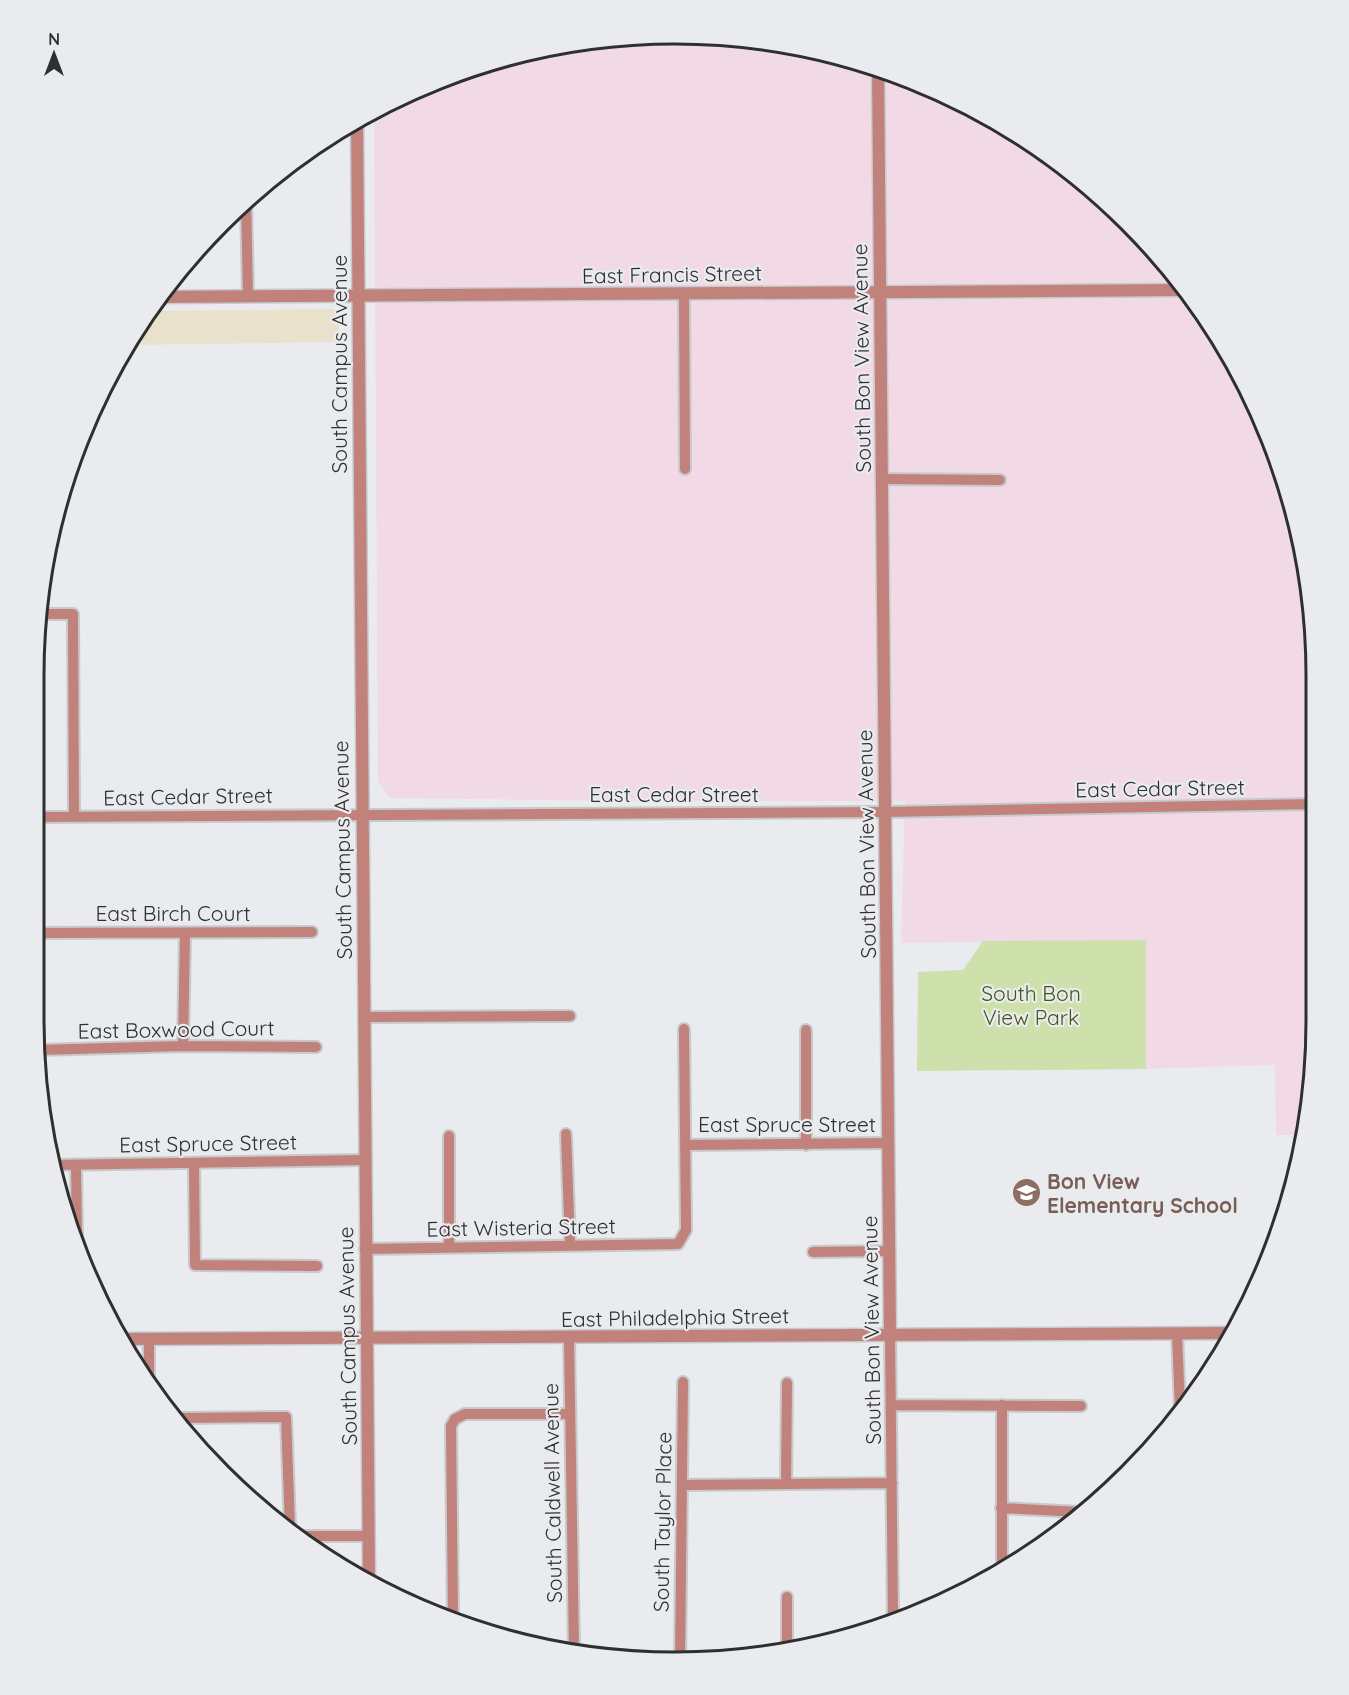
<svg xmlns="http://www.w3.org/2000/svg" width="1349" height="1695" font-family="Quicksand,sans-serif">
	<rect width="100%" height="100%" fill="#e9ebee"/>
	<!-- commercial -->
	<path fill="#e9e1cb" d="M339 309V342L125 345 149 311Z"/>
	<!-- industrial -->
	<path fill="#f1dae5" d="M717 34 841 55 959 99 1065 166 1157 252 1230 354 1282 469 1315 632 1316 1021 1305 1135H1276L1275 1065 1146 1069 1145 940 901 943 905 801H625L390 798 378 782 374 110 469 67 591 38Z"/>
	<!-- green -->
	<path fill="#cee0ab" d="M1146 940V1069L917 1071 918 972 963 970 983 941Z"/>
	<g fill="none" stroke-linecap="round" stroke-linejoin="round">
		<defs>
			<path id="minor" d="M246 198 248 296
				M684 294 685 469
				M881 479 1000 480
				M38 614H73L74 817
				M34 817 885 812 1315 804
				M33 933 312 932
				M364 1017 570 1016
				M806 1030V1145
				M183 1046 185 934
				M37 1050 183 1046 316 1047
				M566 1134 570 1245
				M685 1145 888 1143
				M194 1163 195 1265 317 1266
				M52 1165 365 1160
				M76 1165 77 1239
				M449 1247V1136
				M365 1249 678 1244 686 1230 684 1029
				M813 1252 889 1251
				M1177 1333 1180 1409
				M890 1334 893 1618
				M569 1338 574 1649
				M149 1339V1381
				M892 1405 1081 1406
				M178 1418 286 1417 290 1527
				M786 1484 787 1383
				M682 1485 892 1483
				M1001 1508 1081 1512
				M301 1536H368
				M1002 1571V1405
				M787 1597V1647
				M453 1617 451 1426 455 1419 465 1414H570
				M680 1661 683 1382"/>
			<path id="tertiary" d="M878 69 890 1334
				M357 117 369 1582
				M160 297 1184 290
				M118 1339 1232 1333"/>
		</defs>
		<!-- minor casing -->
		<use href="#minor" stroke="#c7c9cc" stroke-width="14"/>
		<!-- tertiary casing -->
		<use href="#tertiary" stroke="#c7c9cc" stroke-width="15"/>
		<!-- minor -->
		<use href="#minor" stroke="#c1827b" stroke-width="10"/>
		<!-- tertiary -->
		<use href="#tertiary" stroke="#c1827b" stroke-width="12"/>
	</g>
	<!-- icons -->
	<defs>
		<symbol id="school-disc" viewBox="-11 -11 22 22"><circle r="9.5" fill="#8d6e63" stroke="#e9ebee"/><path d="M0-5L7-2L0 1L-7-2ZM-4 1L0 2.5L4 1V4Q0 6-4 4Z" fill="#fff"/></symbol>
	</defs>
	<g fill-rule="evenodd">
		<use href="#school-disc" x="1010" y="1176" width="33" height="33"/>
	</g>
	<g text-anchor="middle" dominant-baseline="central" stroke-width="4.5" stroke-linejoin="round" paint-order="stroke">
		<!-- street labels -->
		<g font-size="21" fill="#2e2f30" stroke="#e9ebee">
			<text transform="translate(672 274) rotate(-1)">East Francis Street</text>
			<text transform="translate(861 358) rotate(-91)">South Bon View Avenue</text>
			<text transform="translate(339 364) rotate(-90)">South Campus Avenue</text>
			<text transform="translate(1160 788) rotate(-1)">East Cedar Street</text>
			<text x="674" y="794">East Cedar Street</text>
			<text transform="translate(188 796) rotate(-1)">East Cedar Street</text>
			<text transform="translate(866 844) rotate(-91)">South Bon View Avenue</text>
			<text transform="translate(342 850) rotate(-91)">South Campus Avenue</text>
			<text x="173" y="913">East Birch Court</text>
			<text transform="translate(176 1029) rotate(-1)">East Boxwood Court</text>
			<text x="787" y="1124">East Spruce Street</text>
			<text transform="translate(208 1143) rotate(-1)">East Spruce Street</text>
			<text transform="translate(521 1227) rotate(-1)">East Wisteria Street</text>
			<text transform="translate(675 1317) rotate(-1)">East Philadelphia Street</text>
			<text transform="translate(871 1330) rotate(-91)">South Bon View Avenue</text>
			<text transform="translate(347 1336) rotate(-91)">South Campus Avenue</text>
			<text transform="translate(552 1493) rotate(-91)">South Caldwell Avenue</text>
			<text transform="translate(662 1522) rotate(-89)">South Taylor Place</text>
		</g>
		<!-- park labels -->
		<g font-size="21" fill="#455619" stroke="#e9ebee">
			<text x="1031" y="993">South Bon<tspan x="1031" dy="24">View Park</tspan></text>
		</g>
		<!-- education labels -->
		<g font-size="21" font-weight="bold" fill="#785e54" stroke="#e9ebee" text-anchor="start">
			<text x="1047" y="1181">Bon View<tspan x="1047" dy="24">Elementary School</tspan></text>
		</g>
	</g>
	<!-- crop -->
	<path d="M0 0H1349V1695H0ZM675 44H675A631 631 0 0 1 1306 675V1021A631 631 0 0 1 675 1652H675A631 631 0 0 1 44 1021V675A631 631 0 0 1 675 44Z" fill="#e9ebee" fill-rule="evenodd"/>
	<path fill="none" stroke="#2e2f30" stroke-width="3" d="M675 44H675A631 631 0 0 1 1306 675V1021A631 631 0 0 1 675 1652H675A631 631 0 0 1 44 1021V675A631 631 0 0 1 675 44Z"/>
	<!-- north arrow -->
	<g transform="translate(54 54)" stroke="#e9ebee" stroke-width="4.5" paint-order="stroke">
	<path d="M0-4.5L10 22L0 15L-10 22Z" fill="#2e2f30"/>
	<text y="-9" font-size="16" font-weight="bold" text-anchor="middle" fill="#2e2f30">N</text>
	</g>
</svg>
